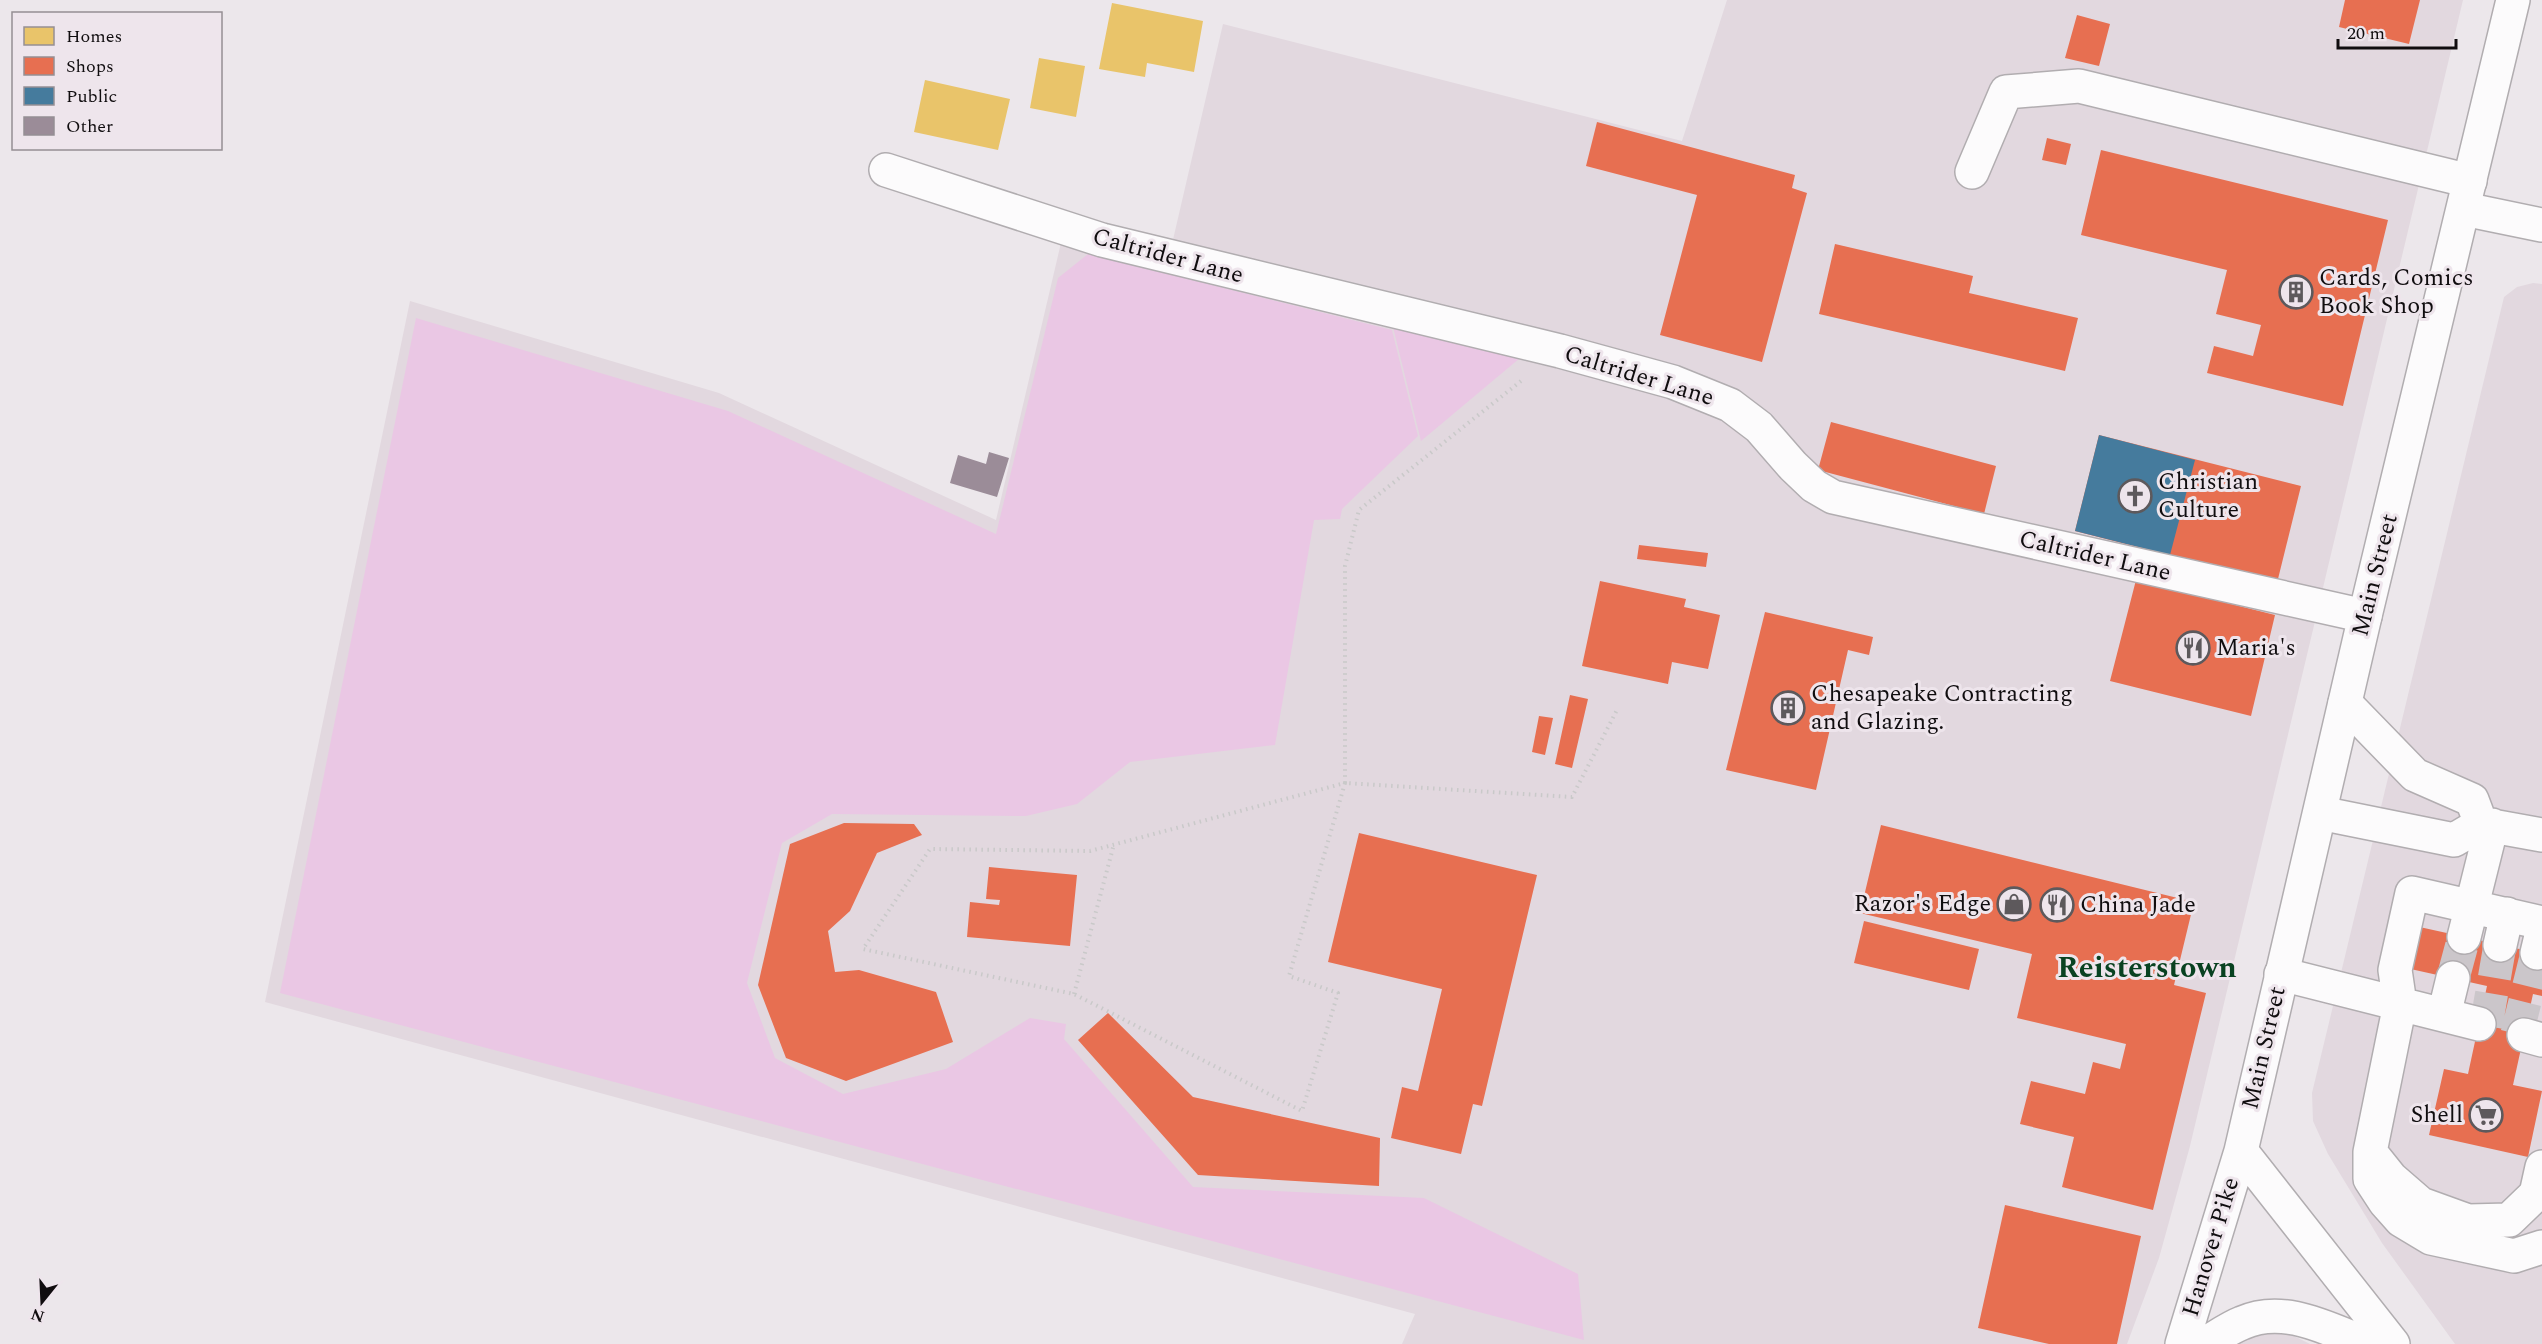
<svg xmlns="http://www.w3.org/2000/svg" width="2542" height="1344" font-family="Spectral,serif">
	<rect width="100%" height="100%" fill="#ece7eb"/>
	<!-- built -->
	<path fill="#e2d8df" d="M1727 0H2463L2190 1146 2159 1258 2127 1344H1402L1415 1314 265 1002 410 301 719 393 996 520 1064 230 1169 257 1223 24 1682 141Z
		M2533 283 2542 284V1344H2455L2382 1243 2328 1154 2313 1121 2312 1093 2504 297 2517 287Z
		M2284 1331 2310 1344H2238L2251 1336Z"/>
	<!-- green -->
	<path fill="#eac7e4" d="M1088 254 1392 330 1418 436 1342 509 1340 519 1314 520 1275 745 1130 762 1077 804 1026 816 832 814 782 843 747 983 775 1058 843 1094 946 1069 1030 1018 1066 1024 1064 1039 1193 1187 1424 1198 1578 1274 1584 1340 280 993 416 318 728 411 996 534 1058 278Z
		M1393 327 1520 358 1421 441Z"/>
	<!-- homes -->
	<path fill="#e9c46a" d="M1112 3 1203 21 1194 72 1147 63 1145 77 1099 69Z
		M1039 58 1085 66 1076 117 1030 108Z
		M925 80 1010 99 998 150 914 132Z"/>
	<!-- shops -->
	<path fill="#e76f51" d="M2345 0H2420L2409 44 2339 27Z
		M2077 15 2110 24 2099 66 2065 58Z
		M1597 122 1795 175 1792 188 1807 193 1762 362 1660 335 1697 195 1586 166Z
		M2047 138 2071 144 2066 165 2042 160Z
		M2101 150 2388 220 2343 406 2207 373 2214 346 2253 356 2261 325 2216 314 2227 270 2081 235Z
		M1835 244 1973 276 1969 293 2078 318 2065 371 1819 314Z
		M1831 422 1996 466 1984 514 1818 470Z
		M2099 435 2301 486 2277 583 2075 531Z
		M1639 545 1708 553 1706 567 1637 559Z
		M2136 580 2275 615 2251 716 2110 681Z
		M1600 581 1686 599 1684 607 1720 615 1708 669 1672 662 1668 684 1582 666Z
		M1765 612 1873 637 1869 655 1848 650 1816 790 1726 770Z
		M1570 695 1588 699 1572 768 1555 764Z
		M1539 716 1553 718 1545 755 1532 752Z
		M844 823 914 824 922 835 877 853 850 911 828 931 835 972 859 970 936 992 953 1042 846 1081 786 1058 758 985 790 844Z
		M1881 825 2194 902 2174 985 2206 993 2153 1210 2062 1187 2074 1137 2020 1124 2031 1081 2085 1094 2093 1062 2120 1069 2126 1044 2017 1018 2032 954 1860 913Z
		M1359 833 1537 875 1482 1106 1473 1104 1461 1154 1391 1138 1402 1087 1418 1091 1442 989 1328 962Z
		M989 867 1077 875 1070 946 967 937 970 902 999 905 1000 900 986 899Z
		M1864 921 1979 949 1969 990 1854 963Z
		M2415 926 2542 954V996L2533 994 2513 1085 2542 1091 2528 1157 2429 1135 2444 1069 2468 1074 2487 986 2406 968Z
		M1108 1013 1193 1097 1380 1138 1379 1186 1198 1175 1078 1040Z
		M2005 1205 2141 1236 2117 1344H2049L1978 1328Z"/>
	<!-- public -->
	<path fill="#457b9d" d="M2099 435 2195 460 2170 555 2075 531Z"/>
	<!-- building -->
	<path fill="#9b8c98" d="M989 452 1009 458 997 497 950 483 958 455 986 464Z"/>
	<g fill="none" stroke-linecap="round" stroke-linejoin="round">
		<!-- minor-tunnel -->
		<path stroke="#cbc6ca" stroke-width="33" stroke-dasharray="33 16" stroke-linecap="butt" d="M2453 978 2464 937
			M2486 1026 2500 945
			M2517 1034 2537 953"/>
		<defs>
			<path id="minor" d="M886 170 1102 240 1560 351 1673 382 1730 405 1759 427 1793 466 1814 486 1833 497 2365 616
				M1972 172 2006 92 2079 86 2470 181
				M2464 209 2542 225
				M2345 703 2415 775 2472 800 2481 824
				M2320 813 2454 840 2481 824 2542 835
				M2542 923 2412 893 2395 970 2400 1004 2370 1152V1179L2385 1202 2401 1220 2431 1238 2514 1256 2542 1247
				M2464 937 2492 825
				M2500 945 2507 914
				M2537 953 2542 932
				M2281 974 2479 1024
				M2444 1015 2453 978
				M2524 1035 2542 1040
				M2375 1158 2391 1178 2421 1204 2468 1221 2509 1220 2536 1194 2542 1167"/>
			<path id="major" d="M2241 1151 2393 1344
				M2182 1344 2241 1151 2365 616 2513 0
				M2205 1344C2217 1337 2229 1328 2242 1323 2284 1304 2328 1329 2367 1344"/>
		</defs>
		<!-- minor casing -->
		<use href="#minor" stroke="#b1adb0" stroke-width="36"/>
		<!-- major casing -->
		<use href="#major" stroke="#b1adb0" stroke-width="36"/>
		<!-- path -->
		<path stroke="#c9c9c9" stroke-width="4" stroke-dasharray="1.5 4.5" stroke-linecap="butt" d="M1521 381 1359 510 1345 566V783L1572 797 1618 708
			M1345 783 1289 976 1338 993 1302 1111 1074 994 863 949 930 849 1090 851Z
			M1074 994 1114 844"/>
		<!-- minor -->
		<use href="#minor" stroke="#fcfbfc" stroke-width="33"/>
		<!-- major -->
		<use href="#major" stroke="#fcfbfc" stroke-width="33"/>
	</g>
	<!-- icons -->
	<defs>
		<symbol id="building-ring" viewBox="-11 -11 22 22"><circle r="9.5" fill="#eee5ec" stroke="#5d595c" stroke-width="1.5"/><path d="M-4-6H4V6H1V3H-1V6H-4ZM-2.5-4.3h1.7v1.8h-1.7ZM.8-4.3h1.7v1.8H.8ZM-2.5-1h1.7V.8h-1.7ZM.8-1h1.7V.8H.8Z" fill="#5d595c"/></symbol>
		<symbol id="church-ring" viewBox="-11 -11 22 22"><circle r="9.5" fill="#eee5ec" stroke="#5d595c" stroke-width="1.5"/><path d="M-1.2-6h2.4v3.5h3.3v2.4h-3.3V6h-2.4V-.1h-3.3v-2.4h3.3Z" fill="#5d595c"/></symbol>
		<symbol id="restaurant-ring" viewBox="-11 -11 22 22"><circle r="9.5" fill="#eee5ec" stroke="#5d595c" stroke-width="1.5"/><path d="M-5-6h1v4h1v-4h1v4h1v-4h1v5L-1.5 .5V6h-2V.5L-5-1ZM5-6V6H3V1.5H1.5Q1.5-4 5-6Z" fill="#5d595c"/></symbol>
		<symbol id="shop-ring" viewBox="-11 -11 22 22"><circle r="9.5" fill="#eee5ec" stroke="#5d595c" stroke-width="1.5"/><path d="M-5-2.5h2.3a2.7 3.5 0 0 1 5.4 0H5L5.5 6h-11ZM-1.5-2.5h3a1.5 2.3 0 0 0-3 0Z" fill="#5d595c"/></symbol>
		<symbol id="supermarket-ring" viewBox="-11 -11 22 22"><circle r="9.5" fill="#eee5ec" stroke="#5d595c" stroke-width="1.5"/><path d="M-6-5.5h2.5l.6 2H6L4.5 2H-2.5L-4.4-4H-6ZM-1.5 3.2a1.3 1.3 0 1 0 .1 0ZM3 3.2a1.3 1.3 0 1 0 .1 0Z" fill="#5d595c"/></symbol>
	</defs>
	<g fill-rule="evenodd">
		<use href="#building-ring" x="2277" y="273" width="38" height="38"/>
		<use href="#church-ring" x="2116" y="477" width="38" height="38"/>
		<use href="#restaurant-ring" x="2174" y="629" width="38" height="38"/>
		<use href="#building-ring" x="1769" y="689" width="38" height="38"/>
		<use href="#shop-ring" x="1995" y="885" width="38" height="38"/>
		<use href="#restaurant-ring" x="2038" y="886" width="38" height="38"/>
		<use href="#supermarket-ring" x="2467" y="1096" width="38" height="38"/>
	</g>
	<g text-anchor="middle" dominant-baseline="central" stroke-width="6" stroke-linejoin="round" paint-order="stroke">
		<!-- street labels -->
		<g font-size="24" fill="#100d0f" stroke="#eee5ec">
			<text transform="translate(1168 256) rotate(15)">Caltrider Lane</text>
			<text transform="translate(1639 376) rotate(17)">Caltrider Lane</text>
			<text transform="translate(2095 556) rotate(13)">Caltrider Lane</text>
			<text transform="translate(2375 575) rotate(-76)">Main Street</text>
			<text transform="translate(2264 1048) rotate(-77)">Main Street</text>
			<text transform="translate(2211 1247) rotate(-73)">Hanover Pike</text>
		</g>
		<!-- poi labels -->
		<g font-size="24" fill="#100d0f" stroke="#eee5ec" text-anchor="start">
			<text x="2319" y="278">Cards, Comics<tspan x="2319" dy="28">Book Shop</tspan></text>
			<text x="2158" y="482">Christian<tspan x="2158" dy="28">Culture</tspan></text>
			<text x="2216" y="648">Maria's</text>
			<text x="1811" y="694">Chesapeake Contracting<tspan x="1811" dy="28">and Glazing.</tspan></text>
			<text x="1991" y="904" text-anchor="end">Razor's Edge</text>
			<text x="2080" y="905">China Jade</text>
			<text x="2463" y="1115" text-anchor="end">Shell</text>
		</g>
		<!-- district labels -->
		<g font-size="30" font-weight="bold" fill="#094221" stroke="#eee5ec">
			<text x="2147" y="968">Reisterstown</text>
		</g>
	</g>
	<!-- legend -->
	<rect x="12" y="12" width="210" height="138" fill="#eee5ec" stroke="#958f94" stroke-width="1.5"/>
	<rect x="24" y="27" width="30" height="18" fill="#e9c46a" stroke="#958f94" stroke-width="1.5"/>
	<text x="66" y="42" font-size="18" fill="#100d0f">Homes</text>
	<rect x="24" y="57" width="30" height="18" fill="#e76f51" stroke="#958f94" stroke-width="1.5"/>
	<text x="66" y="72" font-size="18" fill="#100d0f">Shops</text>
	<rect x="24" y="87" width="30" height="18" fill="#457b9d" stroke="#958f94" stroke-width="1.5"/>
	<text x="66" y="102" font-size="18" fill="#100d0f">Public</text>
	<rect x="24" y="117" width="30" height="18" fill="#9b8c98" stroke="#958f94" stroke-width="1.5"/>
	<text x="66" y="132" font-size="18" fill="#100d0f">Other</text>
	<!-- north arrow -->
	<g transform="translate(42 1302) rotate(198)" stroke="#eee5ec" stroke-width="4.5" paint-order="stroke">
	<path d="M0-4.5L10 22L0 15L-10 22Z" fill="#100d0f"/>
	<text y="-9" font-size="16" font-weight="bold" text-anchor="middle" fill="#100d0f">N</text>
	</g>
	<!-- scale -->
	<path d="M2338 39v9h118v-9" fill="none" stroke="#100d0f" stroke-width="3"/>
	<text x="2347" y="39" font-size="18" fill="#100d0f" stroke="#eee5ec" stroke-width="4.5" paint-order="stroke">20 m</text>
</svg>
